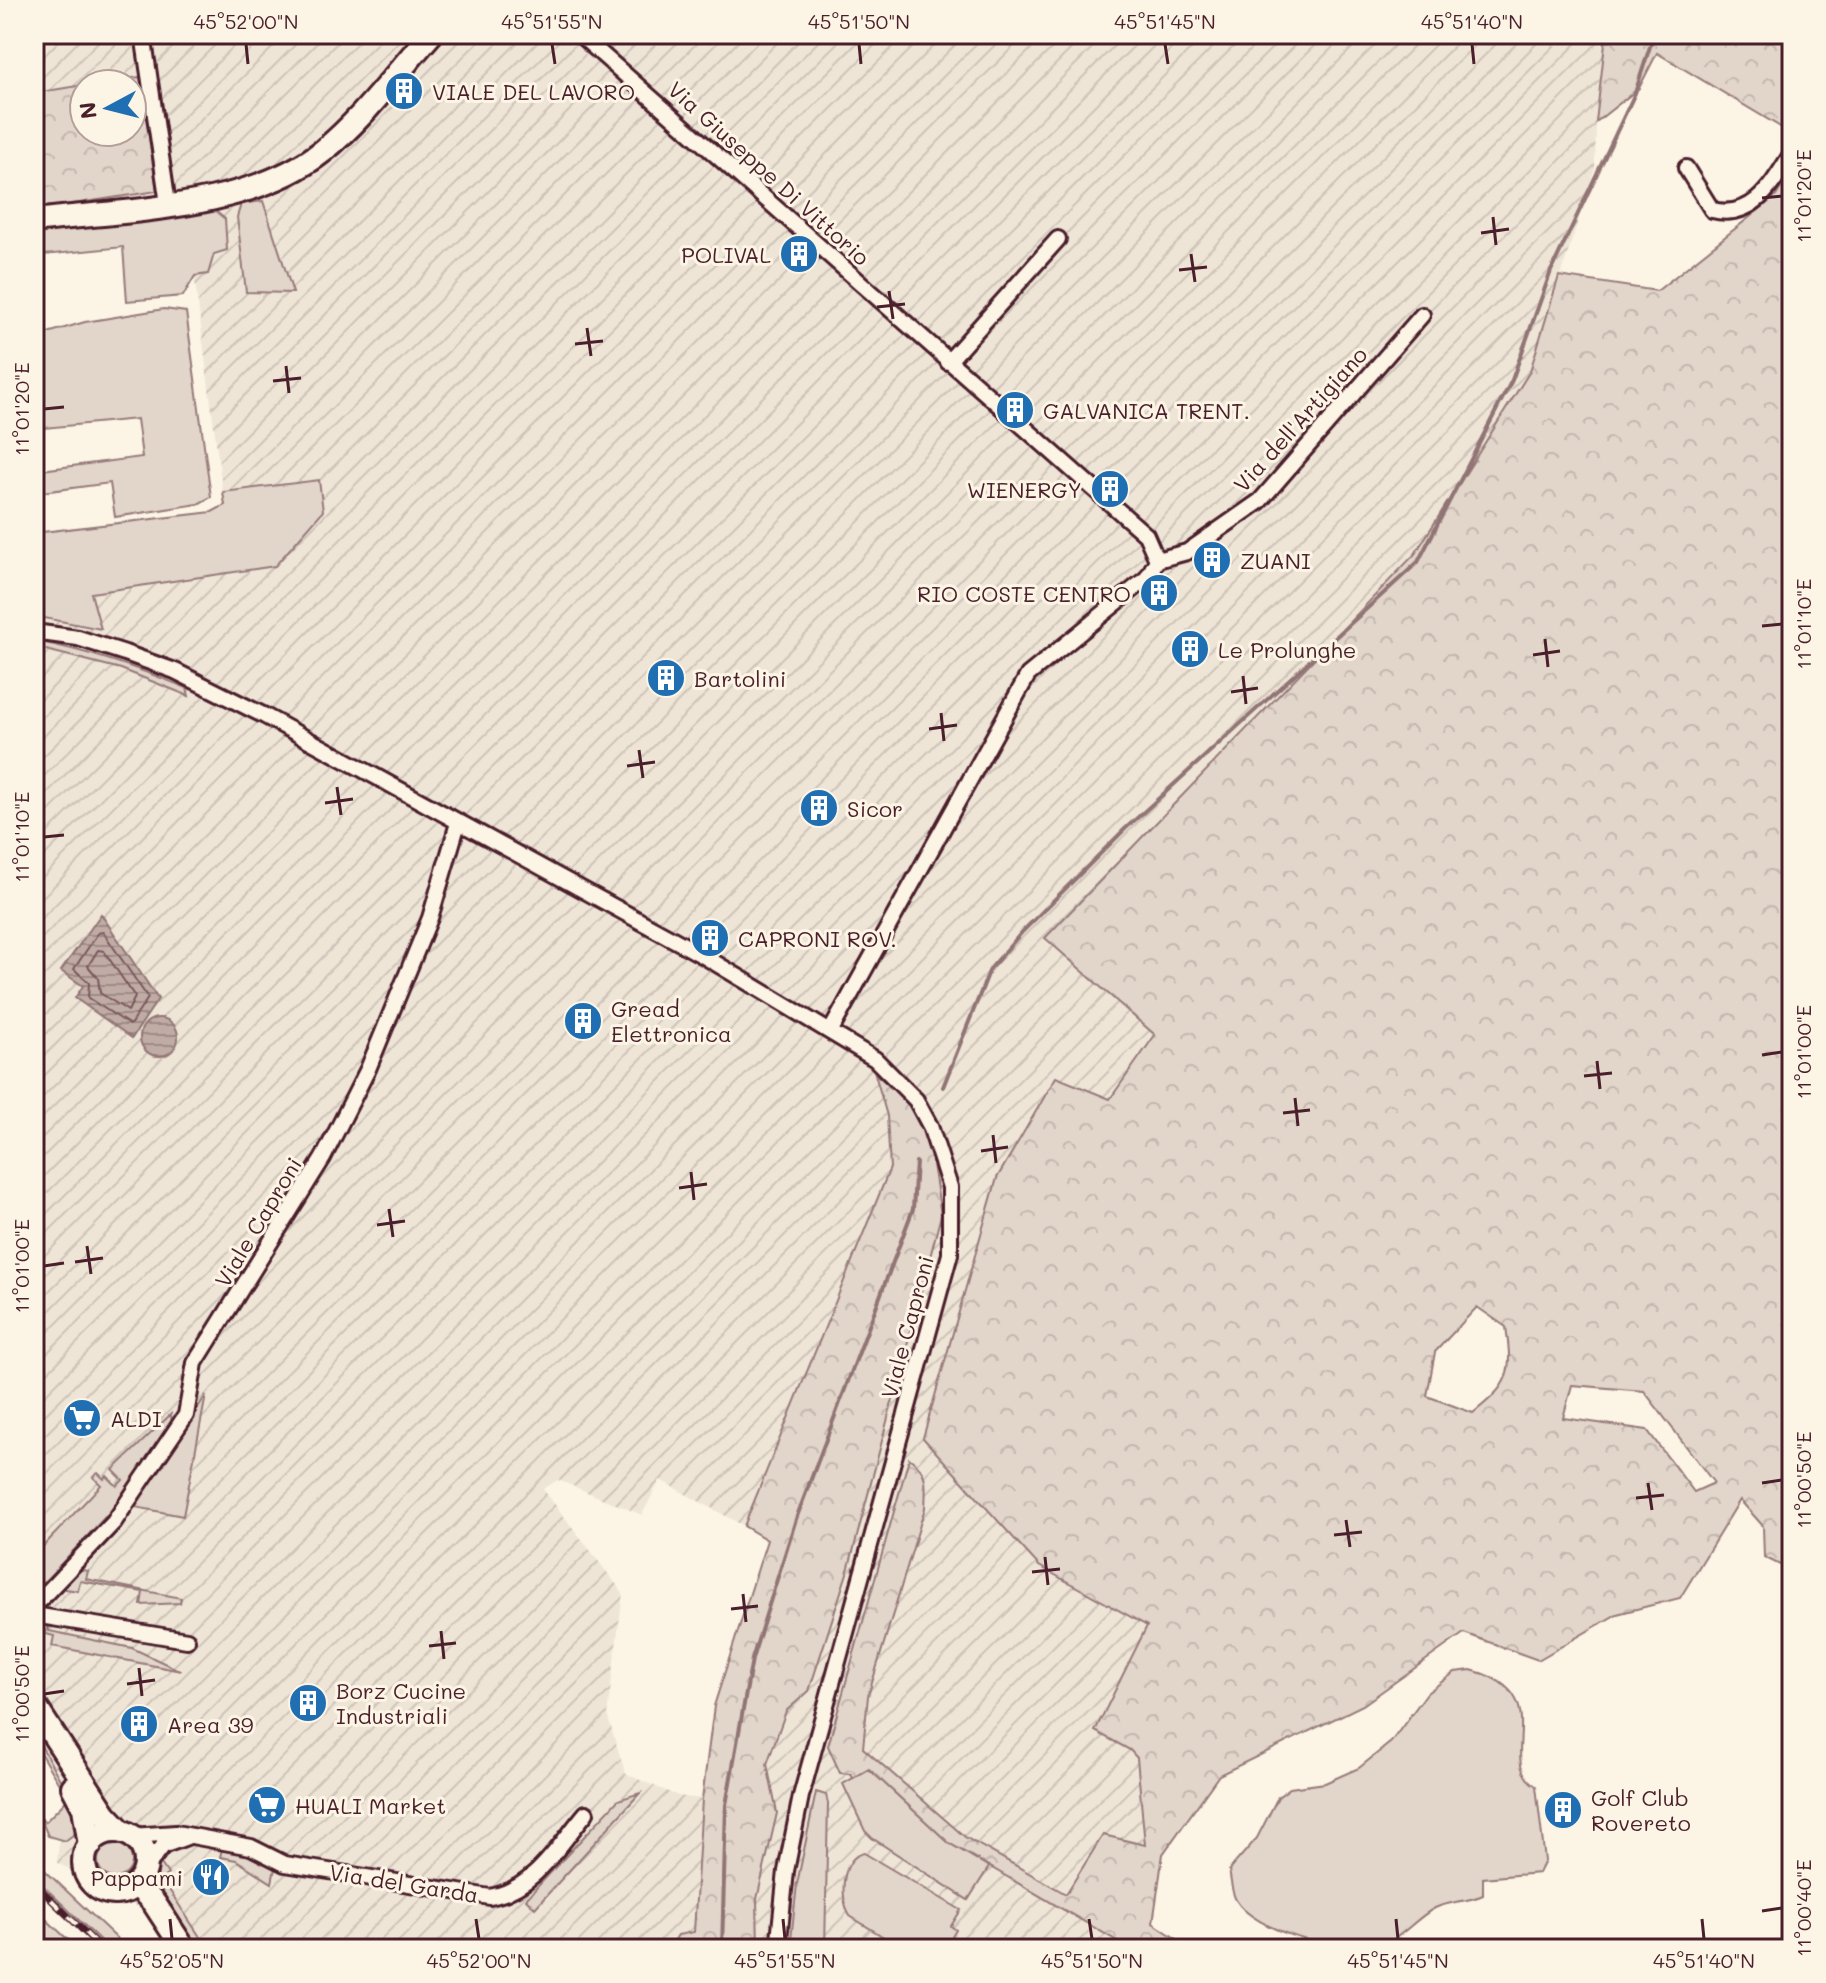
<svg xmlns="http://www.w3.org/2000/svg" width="1826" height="1983" font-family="Mali,sans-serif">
	<defs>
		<pattern id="industrial-furrows" width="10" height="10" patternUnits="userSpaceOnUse" patternTransform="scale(2)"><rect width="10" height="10" fill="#eee5d7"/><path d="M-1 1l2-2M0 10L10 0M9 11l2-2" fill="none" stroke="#cec4b9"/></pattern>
		<pattern id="forest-crowns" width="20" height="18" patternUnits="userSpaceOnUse" patternTransform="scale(2)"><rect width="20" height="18" fill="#e2d5ca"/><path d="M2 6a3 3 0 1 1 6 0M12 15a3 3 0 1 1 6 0" fill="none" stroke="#c3b6ae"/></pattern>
		<pattern id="water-rules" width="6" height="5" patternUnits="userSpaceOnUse" patternTransform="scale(2)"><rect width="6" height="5" fill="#c0aca5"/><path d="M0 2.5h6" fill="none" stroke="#9e8b87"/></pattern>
	</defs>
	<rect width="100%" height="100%" fill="#fcf5e5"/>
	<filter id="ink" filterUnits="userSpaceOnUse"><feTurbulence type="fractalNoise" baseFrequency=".0125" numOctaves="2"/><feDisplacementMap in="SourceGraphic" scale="16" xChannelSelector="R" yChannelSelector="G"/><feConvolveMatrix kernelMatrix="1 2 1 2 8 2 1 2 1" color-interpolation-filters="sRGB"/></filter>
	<g filter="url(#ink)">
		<!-- industrial -->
		<path fill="url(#industrial-furrows)" fill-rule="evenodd" d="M34 34H1606L1596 122 1595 168 1530 371 1415 554 1045 937 1156 1035 1110 1099 1056 1077 997 1178 923 1438 1039 1566 1148 1626 1096 1731 1130 1750 1137 1758 1153 1923 1192 1949H758L757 1899 777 1813 767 1764 786 1711 809 1691 849 1567 941 1215 876 1075 887 1116 890 1168 744 1526 660 1480 642 1515 558 1480 543 1489 623 1593 607 1715 626 1774 678 1796 702 1799 695 1949H175L149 1912 129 1903 96 1900 73 1871 57 1863 59 1841 77 1832 79 1814 34 1733V616L100 628 90 593 233 572 186 213 34 230ZM84 84H132V132H84Z"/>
		<!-- green -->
		<path fill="#e2d5ca" stroke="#967a7a" stroke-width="2" d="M263 201 293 293 246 292 237 217 241 204Z
			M214 210 225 219 227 250 214 254 208 274 195 276 183 296 127 301 123 247 34 256V230Z
			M164 309 186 312 211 497 198 504 115 517 110 483 34 493V471L142 457 137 419 34 429V337L85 322Z
			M319 480 323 511 275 566 91 593 101 629 34 616V533L212 512 225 505 223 492Z
			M34 641C87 650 136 668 187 688L189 696 121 669 34 647Z
			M206 1395 183 1516 135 1507V1505Z
			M171 1414 172 1425 120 1501 34 1593V1556L101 1485 93 1477 98 1473 104 1479 107 1476 117 1486 123 1480 113 1470Z
			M78 1569 88 1571 86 1579 181 1598 180 1603 141 1605 143 1592 80 1581 78 1591 60 1588Z
			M48 1621 49 1631 132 1648 181 1671 52 1646 54 1636 46 1634Z
			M1471 1670C1561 1694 1493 1760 1536 1786L1545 1861 1539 1873 1483 1878V1895C1468 1902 1450 1901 1435 1908 1412 1920 1401 1942 1373 1947 1340 1954 1254 1931 1236 1900 1231 1892 1231 1879 1229 1870L1257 1838 1278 1797 1290 1788 1325 1783 1359 1768 1391 1742 1427 1693 1455 1672Z
			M34 1733 79 1814 77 1832 65 1841 48 1836 39 1815 45 1822 68 1799 34 1743Z
			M869 1769 949 1843 989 1867 968 1900 872 1838 865 1831 843 1784Z
			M816 1792 826 1795 828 1803 825 1949H790L797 1884Z
			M640 1793 535 1908 526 1899 618 1800Z
			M98 1861a17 17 0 1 1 34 0a17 17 0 1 1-34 0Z
			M222 1849 254 1855 275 1868 272 1883 236 1860 220 1857Z
			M864 1853 961 1910 951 1926 956 1930 945 1949H903L850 1916C839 1898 841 1857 864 1853Z
			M34 1860 128 1949H109L34 1877Z
			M159 1861 168 1874 162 1879 208 1949H199L157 1883Z"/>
		<!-- forest -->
		<path fill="url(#forest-crowns)" stroke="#967a7a" stroke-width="2" fill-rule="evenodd" d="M1606 34H1792V134L1657 53 1639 88 1596 122Z
			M140 77 157 191 34 210V93L84 85V132H132V84H93Z
			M1792 170V1564L1780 1565 1764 1557 1763 1526 1740 1500 1680 1598 1617 1614 1538 1660 1464 1633 1363 1705 1219 1775 1163 1854 1153 1923 1192 1949H1131L949 1843 869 1769 853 1778 851 1774 840 1773 828 1746 909 1458C929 1471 926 1486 925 1508L868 1696 863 1748 965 1837 1066 1894 1103 1835 1145 1845 1137 1758 1130 1750 1095 1731 1147 1626 1039 1566 923 1438 997 1178 1056 1077 1110 1099 1155 1035 1045 938 1415 554 1530 371 1559 276 1657 291 1776 196ZM1477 1307 1506 1327C1513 1373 1510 1384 1473 1413L1427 1396 1435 1352ZM1572 1385 1644 1391 1714 1483 1694 1492 1647 1430 1563 1418Z
			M875 1074 907 1099 930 1145 941 1215 849 1567 809 1691 786 1711 767 1764 777 1813 757 1899 758 1949H669L678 1935 694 1932 702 1799 714 1706 767 1540 744 1526 890 1168 887 1116Z
			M34 1908 78 1949H50L34 1935Z"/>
		<!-- water -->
		<path fill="url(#water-rules)" stroke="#917474" stroke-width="2" d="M101 914 158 999 132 1038 75 998 83 986 61 971Z
			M140 1037a19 19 0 1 1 38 0a19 19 0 1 1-38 0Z"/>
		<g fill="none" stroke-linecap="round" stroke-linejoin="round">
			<!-- shore -->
			<path stroke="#79575c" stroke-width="2" d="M103 932 148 998 130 1025 88 998 89 983 74 969 98 933Z
				M98 950 104 951 135 997 128 1011 100 993 98 978 88 966Z"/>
			<!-- stream -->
			<path stroke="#917474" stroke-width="4" d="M943 1087 990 969 1023 931 1125 829 1418 562 1512 380 1551 271 1635 93 1654 34
				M722 1949 726 1805 752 1659 796 1519 913 1209 916 1162"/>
			<defs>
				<path id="minor" d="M143 34 168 204
					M579 34 1146 535 1157 560 1147 578 1028 675 830 1032
					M1686 168 1712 210C1754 220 1772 184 1792 153
					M948 362 1058 239
					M1157 560 1187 552 1260 501 1422 315
					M34 632 78 638 125 653 175 671 265 716 702 955 875 1059 916 1100 930 1126 950 1187V1254L801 1796 786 1871 778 1949
					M34 1606 114 1522 186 1415 195 1363 323 1158 368 1069 430 918 458 823
					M34 1615 187 1640
					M131 1836 176 1833 251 1847 285 1864 490 1897C535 1889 558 1846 586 1813
					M145 1869 163 1846 187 1837"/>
				<path id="primary" d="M34 221C124 210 249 210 323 151 363 119 396 73 431 34
					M34 1705 105 1814 122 1832
					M73 1787 84 1808 90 1845
					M84 1862a31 31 0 1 1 62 0a31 31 0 1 1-62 0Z
					M137 1885 154 1903 184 1949"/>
			</defs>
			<!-- minor casing -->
			<use href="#minor" stroke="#4a1f2b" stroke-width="20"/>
			<!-- primary casing -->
			<use href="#primary" stroke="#4a1f2b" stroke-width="28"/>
			<!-- minor -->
			<use href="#minor" stroke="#fcf5e5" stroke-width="14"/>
			<!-- primary -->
			<use href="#primary" stroke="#fcf5e5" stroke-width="22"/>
			<defs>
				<path id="rail" d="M34 1883 102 1949"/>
			</defs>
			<!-- rail casing -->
			<use href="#rail" stroke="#4a1f2b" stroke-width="7"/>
			<!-- rail -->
			<use href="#rail" stroke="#fcf5e5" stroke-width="4" stroke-dasharray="12" stroke-linecap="butt"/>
		</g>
	</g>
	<!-- ticks -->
	<path fill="none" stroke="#4a1f2b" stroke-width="3" d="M246 44 248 64M552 44 555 64M859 44 861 64M1165 44 1168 64M1472 44 1474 64M1762 198 1782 196M1493 217 1496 245M1481 233 1509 229M1191 254 1195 282M1179 270 1207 267M889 291 893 319M877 307 905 304M587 328 591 356M575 344 603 341M286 366 289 393M273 381 301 378M44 409 64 407M1762 626 1782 624M1545 639 1548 667M1533 655 1560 651M1243 676 1246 704M1231 692 1258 688M941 713 944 741M929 729 957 725M639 750 643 778M627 766 655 762M337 787 341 815M325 803 353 799M44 837 64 835M1762 1055 1782 1052M1597 1061 1600 1089M1584 1076 1612 1073M1295 1098 1298 1126M1283 1113 1310 1110M993 1135 996 1163M981 1151 1008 1147M691 1172 694 1200M679 1188 707 1184M389 1209 393 1237M377 1225 405 1221M87 1246 91 1274M75 1262 103 1258M44 1266 64 1263M1648 1483 1652 1510M1762 1483 1782 1480M1636 1498 1664 1495M1346 1520 1350 1547M1334 1535 1362 1532M1045 1557 1048 1585M1032 1572 1060 1569M743 1594 746 1622M731 1609 758 1606M441 1631 444 1659M429 1646 456 1643M139 1668 142 1696M127 1684 155 1680M44 1694 64 1691M1762 1911 1782 1908M170 1919 172 1939M476 1919 479 1939M783 1919 785 1939M1089 1919 1092 1939M1396 1919 1398 1939M1702 1919 1704 1939"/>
	<!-- icons -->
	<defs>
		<symbol id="building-disc" viewBox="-11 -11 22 22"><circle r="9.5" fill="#1f6fb2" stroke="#fcf5e5"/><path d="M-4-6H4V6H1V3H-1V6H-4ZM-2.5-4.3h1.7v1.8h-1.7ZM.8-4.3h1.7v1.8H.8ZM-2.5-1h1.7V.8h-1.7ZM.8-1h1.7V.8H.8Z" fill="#fff"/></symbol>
		<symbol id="supermarket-disc" viewBox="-11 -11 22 22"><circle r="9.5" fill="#1f6fb2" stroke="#fcf5e5"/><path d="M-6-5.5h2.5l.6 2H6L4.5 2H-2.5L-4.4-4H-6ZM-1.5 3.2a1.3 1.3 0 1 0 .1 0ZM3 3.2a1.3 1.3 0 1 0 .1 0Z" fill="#fff"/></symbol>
		<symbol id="restaurant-disc" viewBox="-11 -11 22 22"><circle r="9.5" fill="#1f6fb2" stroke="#fcf5e5"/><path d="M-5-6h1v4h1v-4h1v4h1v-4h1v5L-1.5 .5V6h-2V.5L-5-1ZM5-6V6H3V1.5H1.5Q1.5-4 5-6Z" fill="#fff"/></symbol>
	</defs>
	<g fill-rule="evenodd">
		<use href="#building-disc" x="382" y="69" width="44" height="44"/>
		<use href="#building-disc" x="777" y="232" width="44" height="44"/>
		<use href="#building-disc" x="993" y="388" width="44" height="44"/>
		<use href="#building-disc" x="1088" y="467" width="44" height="44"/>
		<use href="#building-disc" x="1190" y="538" width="44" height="44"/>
		<use href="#building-disc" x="1137" y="571" width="44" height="44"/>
		<use href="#building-disc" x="1168" y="627" width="44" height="44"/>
		<use href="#building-disc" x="644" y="656" width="44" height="44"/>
		<use href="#building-disc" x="797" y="786" width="44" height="44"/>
		<use href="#building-disc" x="688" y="916" width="44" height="44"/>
		<use href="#building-disc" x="561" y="999" width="44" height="44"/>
		<use href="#supermarket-disc" x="60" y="1396" width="44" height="44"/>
		<use href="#building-disc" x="286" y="1681" width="44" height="44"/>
		<use href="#building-disc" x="117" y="1702" width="44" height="44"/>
		<use href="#supermarket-disc" x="245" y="1783" width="44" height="44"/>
		<use href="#building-disc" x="1541" y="1788" width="44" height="44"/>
		<use href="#restaurant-disc" x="189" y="1855" width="44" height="44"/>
	</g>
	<g text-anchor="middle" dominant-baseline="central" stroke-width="6" stroke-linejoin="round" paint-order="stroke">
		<!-- poi labels -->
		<g font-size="22" fill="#4a1f2b" stroke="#fcf5e5" text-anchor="start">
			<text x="432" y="91">VIALE DEL LAVORO</text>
			<text x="771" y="254" text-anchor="end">POLIVAL</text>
			<text x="1043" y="410">GALVANICA TRENT.</text>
			<text x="1082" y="489" text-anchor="end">WIENERGY</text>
			<text x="1240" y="560">ZUANI</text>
			<text x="1131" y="593" text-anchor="end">RIO COSTE CENTRO</text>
			<text x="1218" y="649">Le Prolunghe</text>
			<text x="694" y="678">Bartolini</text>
			<text x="847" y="808">Sicor</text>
			<text x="738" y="938">CAPRONI ROV.</text>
			<text x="611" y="1008">Gread<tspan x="611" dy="25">Elettronica</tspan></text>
			<text x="110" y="1418">ALDI</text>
			<text x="336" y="1690">Borz Cucine<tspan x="336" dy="25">Industriali</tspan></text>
			<text x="167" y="1724">Area 39</text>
			<text x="1591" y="1797">Golf Club<tspan x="1591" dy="25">Rovereto</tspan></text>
			<text x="295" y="1805">HUALI Market</text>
			<text x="183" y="1877" text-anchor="end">Pappami</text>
		</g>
		<!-- street labels -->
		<g font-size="22" fill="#4a1f2b" stroke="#fcf5e5">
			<text transform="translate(769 173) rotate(42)">Via Giuseppe Di Vittorio</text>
			<text transform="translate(1300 419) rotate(-48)">Via dell'Artigiano</text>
			<text transform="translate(258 1222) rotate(-59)">Viale Caproni</text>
			<text transform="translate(907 1327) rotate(-75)">Viale Caproni</text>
			<text transform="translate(404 1883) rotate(9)">Via del Garda</text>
		</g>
	</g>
	<!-- margin -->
	<rect width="1826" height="1983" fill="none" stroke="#fcf5e5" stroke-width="88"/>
	<!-- north arrow -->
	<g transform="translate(108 108) rotate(263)"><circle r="38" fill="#fcf5e5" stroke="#b59f9b" stroke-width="2"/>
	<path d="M0-6L14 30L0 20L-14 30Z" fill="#1f6fb2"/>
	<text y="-12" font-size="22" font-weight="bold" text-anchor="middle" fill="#4a1f2b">N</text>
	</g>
	<rect x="44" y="44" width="1738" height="1895" fill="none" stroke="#4a1f2b" stroke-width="3"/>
	<g font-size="20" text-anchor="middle" fill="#4a1f2b">
		<text x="246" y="29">45°52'00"N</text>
		<text x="552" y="29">45°51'55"N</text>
		<text x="859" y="29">45°51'50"N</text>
		<text x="1165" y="29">45°51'45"N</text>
		<text x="1472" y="29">45°51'40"N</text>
		<text transform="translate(1804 196) rotate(-90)" y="7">11°01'20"E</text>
		<text transform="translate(22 409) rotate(-90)" y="7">11°01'20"E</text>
		<text transform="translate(1804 624) rotate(-90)" y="7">11°01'10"E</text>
		<text transform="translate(22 837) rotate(-90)" y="7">11°01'10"E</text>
		<text transform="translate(1804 1052) rotate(-90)" y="7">11°01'00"E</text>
		<text transform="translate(22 1266) rotate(-90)" y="7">11°01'00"E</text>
		<text transform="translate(1804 1480) rotate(-90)" y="7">11°00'50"E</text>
		<text transform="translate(22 1694) rotate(-90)" y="7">11°00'50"E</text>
		<text transform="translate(1804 1908) rotate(-90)" y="7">11°00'40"E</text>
		<text x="172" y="1968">45°52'05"N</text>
		<text x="479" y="1968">45°52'00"N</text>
		<text x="785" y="1968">45°51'55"N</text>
		<text x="1092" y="1968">45°51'50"N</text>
		<text x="1398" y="1968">45°51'45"N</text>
		<text x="1704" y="1968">45°51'40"N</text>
	</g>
</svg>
